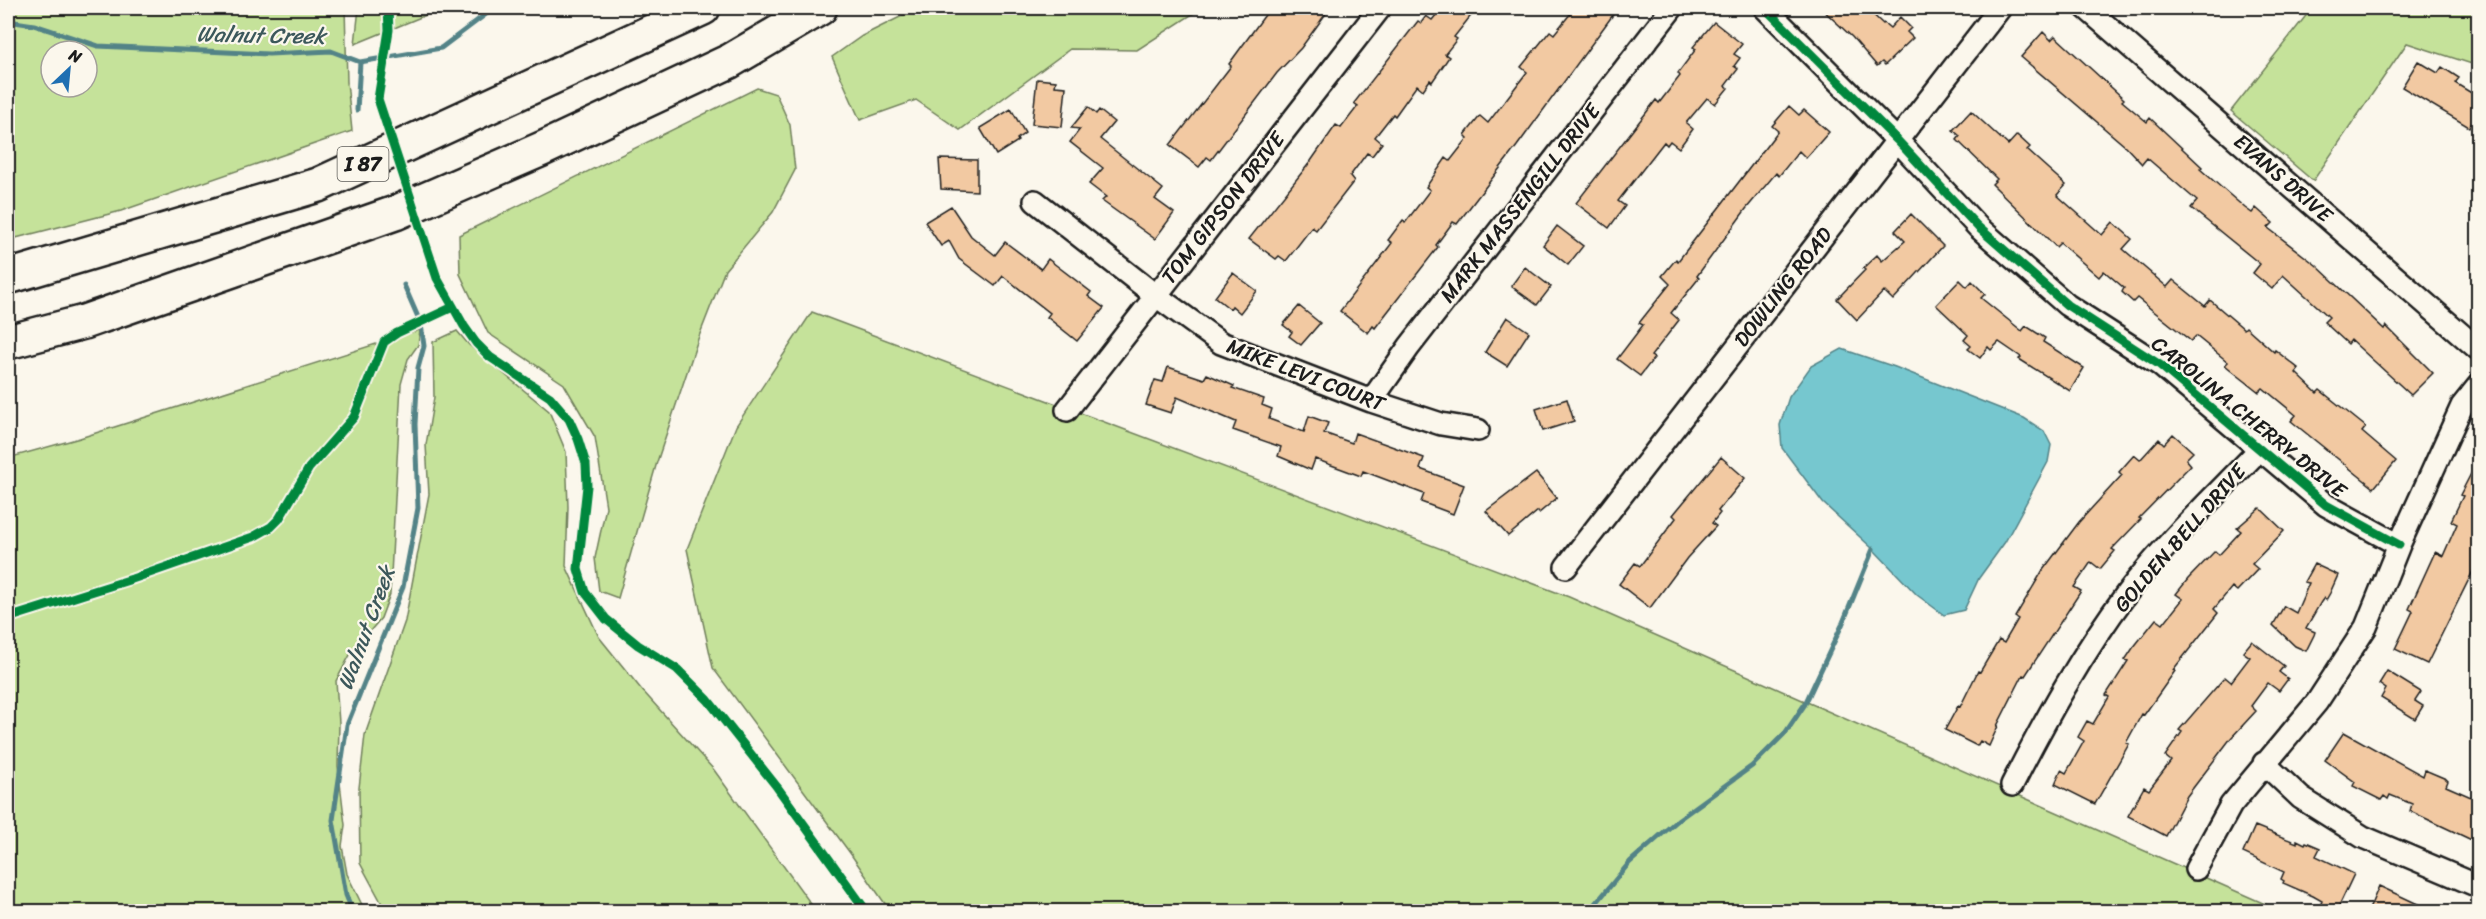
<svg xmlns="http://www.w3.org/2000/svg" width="2486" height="919" font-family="Sriracha,sans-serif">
	<rect width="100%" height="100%" fill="#fbf7ec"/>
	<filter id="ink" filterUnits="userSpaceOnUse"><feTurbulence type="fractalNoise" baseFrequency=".0167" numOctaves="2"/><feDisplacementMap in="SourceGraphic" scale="12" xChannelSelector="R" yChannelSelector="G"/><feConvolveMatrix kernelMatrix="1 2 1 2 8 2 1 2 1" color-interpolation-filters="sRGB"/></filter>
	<g filter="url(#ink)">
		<!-- green -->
		<path fill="#c5e29a" stroke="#707f5b" stroke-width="1.5" fill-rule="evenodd" d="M8 8H345L347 82 352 131 121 211 8 240ZM51 51H87V87H51Z
			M359 8H443L355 44Z
			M918 8H1202L1137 50 1070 49 960 130 916 100 860 120 832 57 862 36Z
			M2312 8H2478V66L2407 43 2313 181 2231 111Z
			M757 88 776 94 790 125 795 170 773 212 725 270 698 339 657 462 618 598 599 591 595 558 606 507 595 437 564 384 488 333 460 274 459 235Z
			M812 312 1569 597 2281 911H890L850 853 713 668 687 549 736 426Z
			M420 330 418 345 408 359 401 384 390 594 381 618 350 655 336 681 339 723 338 766 345 825 342 846 347 874 365 911H8V458L80 438Z
			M457 331 469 345 549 411 566 452 568 507 566 566 599 637 641 689 714 770 816 911H386L360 863 359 788 365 735 405 621 429 494 426 445 434 397 433 342Z"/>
		<!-- water -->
		<path fill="#76c7cf" stroke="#528387" stroke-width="1.5" d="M1842 349 1895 367 2024 418 2044 431 2051 445 2048 462 2005 542 1979 578 1964 610 1944 615 1917 595 1873 549 1823 503 1782 448 1780 425 1789 397 1811 366Z"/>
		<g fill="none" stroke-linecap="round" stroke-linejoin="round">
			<!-- stream -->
			<path stroke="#528387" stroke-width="5" d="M8 21 34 25 98 46 269 54 331 51 360 62 441 48 494 8
				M357 110 360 62
				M353 912 346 895 333 820 347 725 403 587 418 508 415 424 418 368 424 346 421 324 404 285
				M1589 912 1630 862 1679 819 1752 766 1786 732 1805 704 1842 625 1873 549"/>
		</g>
		<!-- building -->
		<path fill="#f2c9a2" stroke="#1c1c1c" stroke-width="1.5" d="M1270 8H1330L1301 48 1277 73 1211 160 1207 157 1199 167 1170 145 1231 66 1229 64Z
			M1442 8H1477L1454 37 1457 39 1445 54 1449 57 1432 82 1430 80 1423 90 1417 85 1395 116 1393 114 1375 137 1382 143 1372 156 1367 153 1350 176 1354 181 1316 230 1312 227 1286 261 1279 256 1276 259 1249 239 1311 161 1336 125 1341 128 1358 106 1354 103 1418 21 1421 23 1426 16 1432 20Z
			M1575 8H1618L1517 146 1457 224 1453 222 1436 245 1438 247 1375 328 1373 326 1368 333 1340 311 1392 243 1388 240 1403 220 1405 223 1430 190 1426 187 1446 158 1450 161 1468 138 1465 135 1480 116 1488 123 1527 72 1521 67 1550 31 1554 34Z
			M1821 8H1866L1883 24 1884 23 1890 28 1900 17 1911 28 1907 32 1913 38 1885 65 1882 62 1877 66 1852 37Z
			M1714 22 1742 44 1734 54 1740 58 1734 66 1738 69 1725 86 1728 88 1715 104 1707 98 1686 123 1693 129 1679 148 1670 141 1667 145 1664 142 1618 201 1625 206 1609 228 1576 203 1656 100 1659 103 1680 76 1678 73 1696 49 1693 47Z
			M2043 32 2051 40 2055 36 2067 47 2124 99 2122 101 2147 122 2150 118 2202 167 2200 169 2245 208 2252 213 2256 208 2273 223 2268 228 2316 265 2384 329 2386 326 2433 373 2411 395 2351 340 2348 344 2324 322 2329 317 2283 275 2272 289 2253 273 2260 264 2191 208 2197 201 2147 158 2142 164 2125 146 2021 57Z
			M2418 61 2438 73 2442 67 2459 78 2455 83 2478 97V111L2469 127 2402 87Z
			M1037 79 1056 81 1055 86 1066 87 1062 127 1032 124Z
			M1789 106 1799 115 1804 110 1829 132 1806 158 1799 151 1779 176 1776 173 1746 209 1697 276 1699 278 1671 313 1679 320 1651 356 1654 358 1640 376 1617 359 1643 325 1639 323 1670 284 1662 276 1676 259 1678 261 1778 131 1772 126Z
			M1088 107 1096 114 1099 110 1114 122 1100 139 1163 189 1155 199 1174 213 1155 239 1102 201 1106 197 1089 184 1103 168 1070 142 1080 129 1071 128Z
			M1011 109 1025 133 1017 139 1018 141 996 155 980 128Z
			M1971 111 2008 145 2017 135 2030 147 2027 150 2066 185 2057 195 2102 235 2113 222 2132 239 2123 249 2167 287 2173 280 2205 306 2210 300 2244 329 2246 327 2274 352 2275 350 2299 369 2296 373 2317 393 2320 390 2366 427 2362 432 2396 461 2374 488 2291 421 2296 415 2263 388 2259 392 2236 374 2225 365 2228 362 2196 336 2191 341 2137 298 2133 302 2122 292 2124 288 2104 271 2099 277 2060 243 2056 247 2043 234 1992 184 1997 179 1957 140 1960 136 1953 130Z
			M939 159 977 160V191L941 189Z
			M951 206 971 236 995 255 1005 242 1041 269 1048 259 1091 292 1088 296 1104 308 1077 341 1047 317 1050 313 1003 276 995 286 959 259 949 241 941 246 925 222Z
			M1911 214 1943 246 1893 300 1884 291 1857 320 1837 299 1865 270 1863 268 1877 255 1882 261 1905 241 1895 231Z
			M1557 226 1583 246 1568 265 1543 245Z
			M1525 267 1551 287 1537 305 1511 286Z
			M1233 273 1257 291 1240 313 1232 306 1230 309 1215 297Z
			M1960 280 1967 287 1972 281 1985 294 1981 298 2022 331 2026 326 2045 338 2043 342 2084 368 2070 391 2019 359 2021 357 1999 342 1991 350 1988 347 1980 358 1968 349 1971 346 1964 340 1968 335 1936 305Z
			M1299 306 1320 323 1301 345 1289 336 1292 332 1283 325Z
			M1507 317 1529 332 1507 366 1485 352Z
			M1168 367 1204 379 1207 374 1234 386 1232 388 1264 399 1262 405 1272 409 1269 419 1304 432 1309 416 1328 423 1324 433 1352 443 1355 433 1424 458 1420 469 1464 485 1453 514 1421 502 1424 494 1363 471 1361 476 1315 459 1311 470 1278 456 1281 447 1233 430 1236 422 1177 397 1171 413 1146 405 1155 380 1163 382Z
			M1567 399 1574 421 1543 431 1536 409Z
			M2173 434 2193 452 2186 459 2191 465 2139 518 2141 519 2112 549 2115 551 2100 569 2091 562 2074 587 2081 591 2025 676 2023 675 1997 726H1998L1989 746 1980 741 1977 746 1945 730 1958 706 1960 707 1978 671 1980 672 1999 640 2004 643 2018 619 2015 617 2043 570 2079 522 2122 475 2119 472 2134 455 2140 460 2159 439 2164 444Z
			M1721 457 1745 478 1718 511 1720 513 1712 523 1716 526 1687 558 1650 608 1619 584 1635 563 1640 566 1676 518 1673 515Z
			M2478 460V561L2427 664 2395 649 2413 611 2409 609 2435 552 2443 556 2457 524 2451 521 2463 496 2460 495Z
			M1536 473 1557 498 1539 513 1538 511 1508 536 1486 511Z
			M2260 508 2284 531 2252 564 2258 569 2237 591 2232 587 2214 609 2218 613 2173 670 2175 671 2144 715 2142 714 2126 743 2129 744 2095 804 2055 784 2061 770 2066 773 2084 741 2078 737 2087 721 2093 724 2109 697 2106 695 2128 661 2125 660 2133 648 2156 619 2163 624 2183 599 2176 594 2188 579 2215 551 2219 555 2241 531 2237 528Z
			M2314 564 2338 575 2330 593 2326 600 2324 598 2321 602 2306 628 2315 632 2314 635 2306 651 2295 646 2273 625 2284 606 2296 613 2309 583 2304 582Z
			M2252 641 2284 666 2279 672 2288 679 2279 691 2268 683 2251 706 2256 711 2231 738 2187 796 2166 836 2128 816 2144 787 2149 790 2171 761 2165 756 2182 732 2179 730 2225 677 2231 682 2250 657 2243 652Z
			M2387 671 2421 692 2415 701 2423 706 2415 719 2381 698 2386 689 2379 684Z
			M2344 732 2423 776 2425 770 2446 779 2448 781 2446 786 2478 800V843L2410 811 2412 804 2390 795 2388 799 2384 796 2381 800 2353 786 2355 782 2325 760Z
			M2255 826 2297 843V840L2305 844 2306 842 2320 848 2316 856 2354 874 2336 912 2320 906 2322 901 2313 896 2283 883 2284 881 2281 879 2284 872 2243 853Z
			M2379 886 2435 912H2368Z"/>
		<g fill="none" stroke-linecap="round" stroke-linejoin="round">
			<defs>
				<path id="minor" d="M1765 8 1897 140 1978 227 2067 305 2160 365 2326 505 2399 545
					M2086 8 2478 349
					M1035 201 1155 295 1221 343 1371 401 1441 424 1478 430
					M1371 401 1409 347 1672 8
					M1067 410 1380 8
					M1566 567 2000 8
					M2264 763 2301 798 2363 837 2478 886
					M2012 785C2046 718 2082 653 2127 593 2167 541 2215 496 2260 449
					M2196 869 2231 805 2317 702 2366 627 2399 545 2462 406 2478 386"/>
				<path id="motorway" d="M8 277 318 185 703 8
					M8 342 84 322 395 213 542 149 730 61 820 8"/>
			</defs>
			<!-- minor casing -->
			<use href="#minor" stroke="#1c1c1c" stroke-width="26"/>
			<!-- motorway casing -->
			<use href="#motorway" stroke="#1c1c1c" stroke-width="38"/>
			<!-- minor -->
			<use href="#minor" stroke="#fbf7ec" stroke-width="21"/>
			<!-- motorway -->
			<use href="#motorway" stroke="#fbf7ec" stroke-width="33"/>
			<defs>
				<path id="cycleway" d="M388 8 389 30 378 99 437 278 464 326 476 343 490 357 550 397 569 419 578 439 586 464 587 486 578 569 585 592 606 619 638 645 677 669 708 700 777 787 867 912
					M1765 8 1897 140 1978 227 2067 305 2160 365 2326 505 2399 545
					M8 618 132 579 253 537 271 527 279 519 309 468 354 417 384 342 397 333 453 307"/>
			</defs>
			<!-- cycleway casing -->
			<use href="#cycleway" stroke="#fbf7ec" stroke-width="13"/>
			<!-- cycleway -->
			<use href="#cycleway" stroke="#00873e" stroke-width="9"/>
		</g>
	</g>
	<g text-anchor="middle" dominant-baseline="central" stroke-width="4.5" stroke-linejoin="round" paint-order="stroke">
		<!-- shield labels -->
		<rect fill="#fbf7ec" stroke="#5f5e5a" stroke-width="1.5" x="337.5" y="147" width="51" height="34" rx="4.5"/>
		<g font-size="20" font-weight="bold" fill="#1c1c1c">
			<text x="363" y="164">I 87</text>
		</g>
		<!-- street labels -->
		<g font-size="21" fill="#1c1c1c" stroke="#fbf7ec">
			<text transform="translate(2283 178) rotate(41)">EVANS DRIVE</text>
			<text transform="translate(1520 203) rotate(-52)">MARK MASSENGILL DRIVE</text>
			<text transform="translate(1223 208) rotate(-52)">TOM GIPSON DRIVE</text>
			<text transform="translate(1783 287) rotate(-52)">DOWLING ROAD</text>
			<text transform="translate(1306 375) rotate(21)">MIKE LEVI COURT</text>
			<text transform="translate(2249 417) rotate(39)">CAROLINA CHERRY DRIVE</text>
			<text transform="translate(2180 538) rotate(-49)">GOLDEN BELL DRIVE</text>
		</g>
		<!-- water labels -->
		<g font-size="22" font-style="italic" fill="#3c585b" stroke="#fbf7ec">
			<text transform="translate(261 35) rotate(1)">Walnut Creek</text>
			<text transform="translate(366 628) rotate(-70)">Walnut Creek</text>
		</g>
	</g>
	<!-- margin -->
	<rect width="2486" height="919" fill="none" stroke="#fbf7ec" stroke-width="30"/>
	<rect x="15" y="15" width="2456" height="889" fill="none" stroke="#1c1c1c" stroke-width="2" filter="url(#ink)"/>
	<!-- north arrow -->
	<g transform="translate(69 69) rotate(26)"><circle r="28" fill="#fbf7ec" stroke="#a29f99" stroke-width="1.5"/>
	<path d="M0-4.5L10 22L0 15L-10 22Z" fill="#1f6fb2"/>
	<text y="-9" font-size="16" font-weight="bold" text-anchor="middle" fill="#1c1c1c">N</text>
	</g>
</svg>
